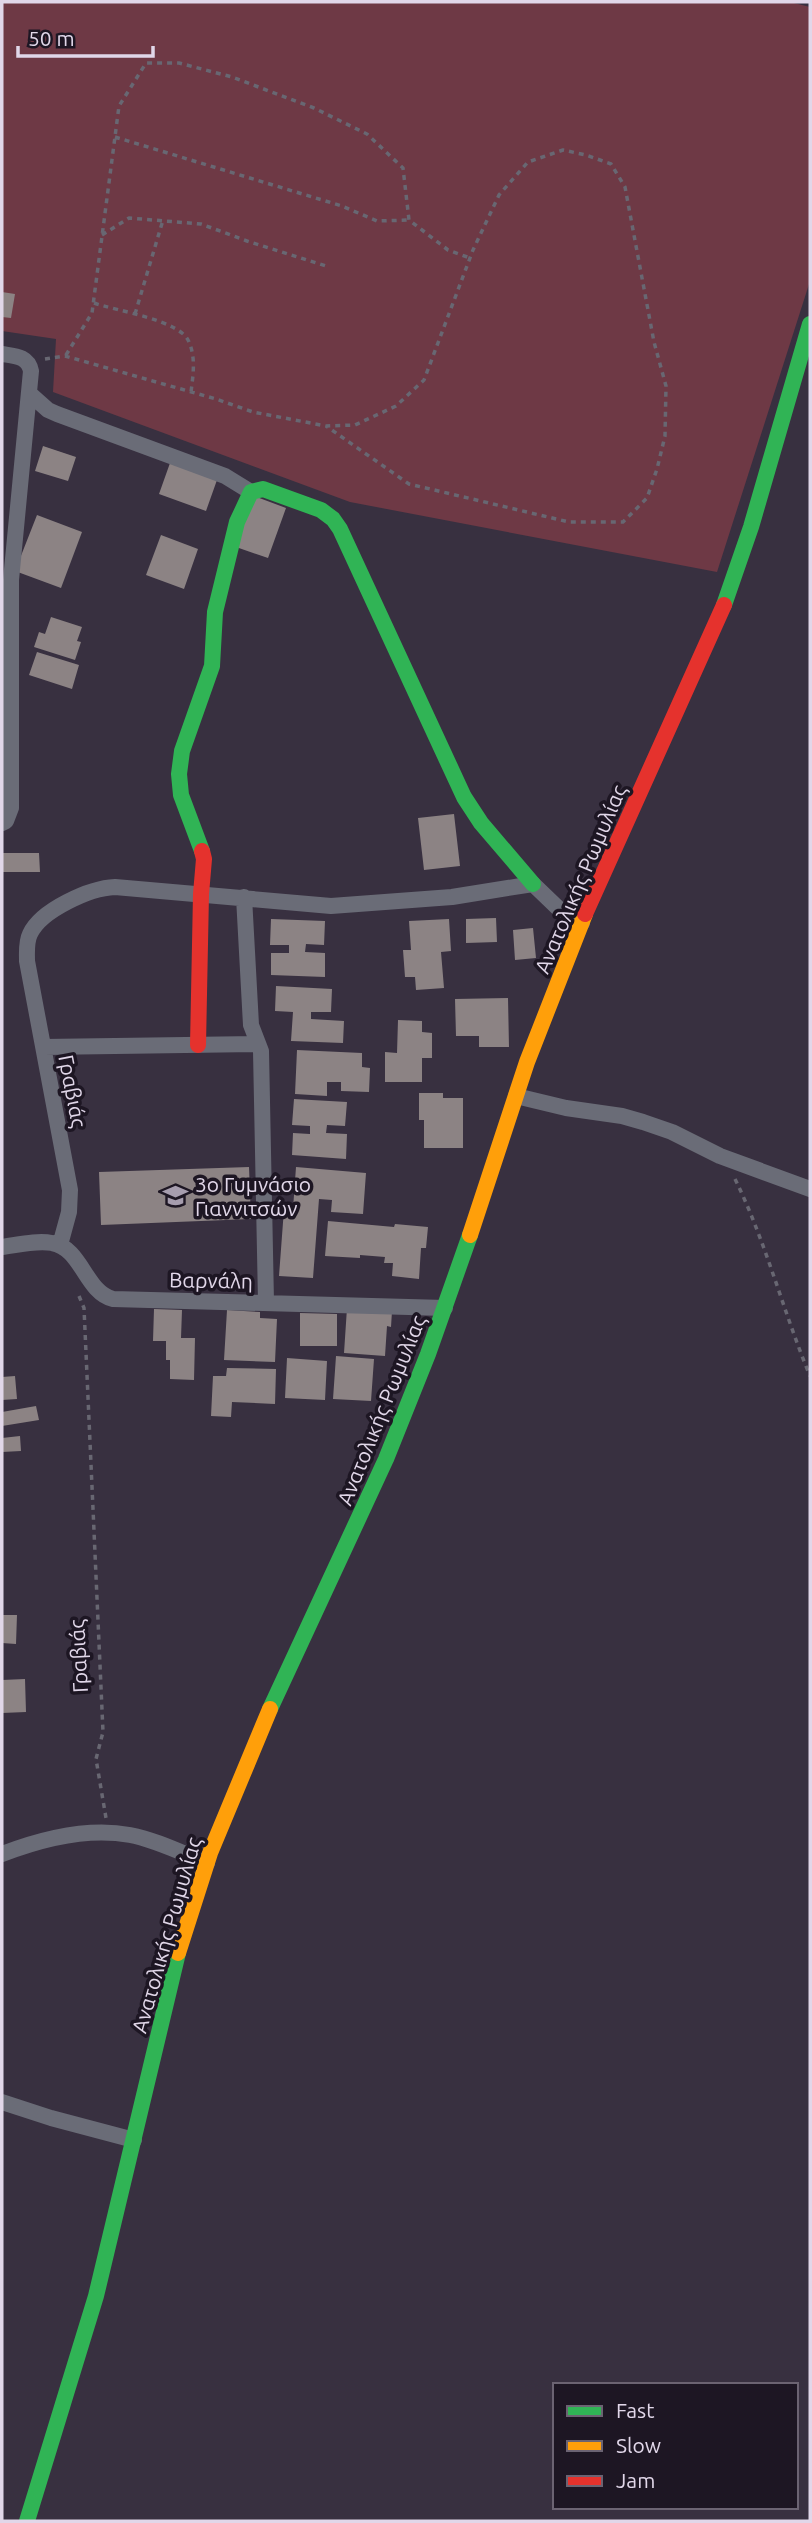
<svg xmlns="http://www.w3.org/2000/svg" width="812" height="2523" font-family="Ubuntu,sans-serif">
	<rect width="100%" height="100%" fill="#383040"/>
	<!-- green -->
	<path fill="#6e3945" d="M2 2H790L810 7V281L717 572 350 502 53 392 56 339 2 331Z"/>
	<!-- building -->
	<path fill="#8c8384" d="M2 292 15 294 11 318 2 317Z
		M43 446 76 457 68 481 35 471Z
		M170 463 217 480 206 511 159 494Z
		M254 496 286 508 268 558 236 547Z
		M37 515 82 532 61 588 15 571Z
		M161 535 198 549 184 589 146 575Z
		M51 617 82 627 77 641 81 642 75 660 34 647 39 632 45 634Z
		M37 652 79 665 72 689 29 675Z
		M454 814 460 866 424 870 418 818Z
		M2 853H39L40 872H2Z
		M496 918 497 942 466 943V919Z
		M271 919 325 921 324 945 306 944 305 952 325 953V977L271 975V953H289V945H270Z
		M449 919 451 951 441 952 444 988 416 990 415 977H405L403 950H411L409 921Z
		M533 928 536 958 515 960 513 930Z
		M276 986 332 989 331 1012H311V1019L344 1021 343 1043 291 1041 293 1012 275 1011Z
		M508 998 509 1047H479V1036H456L455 999Z
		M398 1020 422 1021V1032L432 1033V1058H422V1082H385V1052L397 1053Z
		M297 1050 362 1053V1067L370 1068 369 1092 341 1091V1082H327V1096L295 1094Z
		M419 1093H443V1098H463V1148H424V1120H419Z
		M294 1099 347 1102 345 1126 327 1125 326 1133 347 1134 346 1159 292 1155 293 1133 310 1134V1126L292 1125Z
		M249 1167 251 1219 101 1225 99 1172Z
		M296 1167 366 1173 363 1214 331 1212 332 1200 319 1199 313 1278 279 1276 284 1209H293Z
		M328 1221 394 1227 395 1224 428 1227 426 1248H421L419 1279 392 1276 393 1263H384L385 1257 360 1255V1258L325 1256Z
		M347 1308 392 1311 391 1327 387 1326 385 1356 344 1353Z
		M154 1309 182 1310 181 1338H195L194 1380 170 1379V1360H166V1341H153Z
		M227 1310 260 1312V1318L277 1319 275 1362 224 1360Z
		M300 1313 337 1314V1346H300Z
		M336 1356 374 1359 371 1401 333 1399Z
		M287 1358 327 1361 325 1400 285 1398Z
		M227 1368 276 1369 275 1404 232 1402 231 1417 211 1416 213 1376H226Z
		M15 1376 17 1399 2 1400V1377Z
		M36 1406 39 1420 2 1426V1412Z
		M20 1436 21 1451 2 1452V1438Z
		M2 1615H17L16 1644 2 1643Z
		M25 1679 26 1712 2 1713V1680Z"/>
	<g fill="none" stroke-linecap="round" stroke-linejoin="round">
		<!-- path -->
		<path stroke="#686772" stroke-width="3.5" stroke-dasharray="5 5" stroke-linecap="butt" d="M115 137 342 206 377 221 409 220
			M102 235 129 218 201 224 247 241 326 266
			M94 303C116 311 181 320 189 342 196 358 193 376 191 392
			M135 314 163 220
			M66 355 92 313 119 106 146 63H179L232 77 314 108 367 134 403 168 409 220 448 250 470 258
			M45 359 65 356 216 399 253 412 326 426 355 425 396 406 424 380 473 250 499 195 528 162 563 150 586 155 611 164 625 187 654 342 666 386 665 436 657 469 647 498 623 522H569L409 484 326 426
			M735 1179C766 1242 783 1311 810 1376
			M79 1296 84 1308 103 1732 96 1759 106 1818"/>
		<!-- street -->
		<path stroke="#6a6c77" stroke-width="16" d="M2 354C15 356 28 356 31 371L11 580V808L6 821 2 823
			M30 394 48 410 57 414 225 476 251 492
			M244 897 251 1025 261 1051 266 1302
			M44 1047 258 1044
			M516 1096 566 1108 622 1116 643 1122 672 1132 720 1156 810 1189
			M60 1245 69 1212 70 1190 27 961C27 952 26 942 30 934 41 910 90 888 115 887L331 906 452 897 533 884 560 910 582 923
			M2 1247C17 1245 37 1240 52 1243 82 1248 85 1292 113 1299L445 1308
			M2 1854C41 1839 88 1827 130 1835 156 1840 182 1853 207 1863
			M2 2102 51 2118 134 2140"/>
		<!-- fast -->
		<path stroke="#30b455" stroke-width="16" d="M724 605 751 527 810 324
			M202 851 181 795 179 774 182 751 212 666 215 612 237 522 251 492 263 489 321 510 333 519 340 529 464 797 481 823 533 884
			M270 1709 386 1459 428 1354 470 1235
			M27 2521 96 2296 178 1953"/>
		<!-- slow -->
		<path stroke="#ff9f0a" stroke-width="16" d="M470 1235 527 1062 585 914
			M178 1953 210 1853 270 1709"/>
		<!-- jam -->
		<path stroke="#e5322d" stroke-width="16" d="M585 914 724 605
			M198 1045 201 894 204 859 202 851"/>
	</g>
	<!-- icons -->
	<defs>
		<symbol id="school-bare" viewBox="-9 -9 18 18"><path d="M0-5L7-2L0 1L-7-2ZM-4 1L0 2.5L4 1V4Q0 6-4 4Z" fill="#a69dae" stroke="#1d1623" stroke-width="2.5" paint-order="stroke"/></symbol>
	</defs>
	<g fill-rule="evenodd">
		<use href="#school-bare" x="158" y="1178" width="35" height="35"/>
	</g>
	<g text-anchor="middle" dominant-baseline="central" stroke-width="7" stroke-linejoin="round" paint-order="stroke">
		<!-- street labels -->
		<g font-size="21" fill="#e1d7e9" stroke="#1d1623">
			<text transform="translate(580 879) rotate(-67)">Ανατολικής Ρωμυλίας</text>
			<text transform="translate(73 1091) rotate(79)">Γραβιάς</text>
			<text transform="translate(211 1280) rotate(1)">Βαρνάλη</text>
			<text transform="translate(381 1410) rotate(-68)">Ανατολικής Ρωμυλίας</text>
			<text transform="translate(78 1656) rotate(-93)">Γραβιάς</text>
			<text transform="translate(166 1935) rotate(-74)">Ανατολικής Ρωμυλίας</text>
		</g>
		<!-- poi labels -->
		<g font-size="21" fill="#e1d7e9" stroke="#1d1623" text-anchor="start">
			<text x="195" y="1184">3ο Γυμνάσιο<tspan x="195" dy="24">Γιαννιτσών</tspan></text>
		</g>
	</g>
	<!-- border -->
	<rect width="812" height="2523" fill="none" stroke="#e1d7e9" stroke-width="7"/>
	<!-- legend -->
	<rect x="553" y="2383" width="245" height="126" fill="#1d1623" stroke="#6b6372" stroke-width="2"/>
	<rect x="567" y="2406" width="35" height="10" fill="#30b455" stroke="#6b6372" stroke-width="2"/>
	<text x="616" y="2418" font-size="21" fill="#e1d7e9">Fast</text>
	<rect x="567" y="2441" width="35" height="10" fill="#ff9f0a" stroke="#6b6372" stroke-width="2"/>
	<text x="616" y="2453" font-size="21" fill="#e1d7e9">Slow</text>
	<rect x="567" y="2476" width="35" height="10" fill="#e5322d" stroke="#6b6372" stroke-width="2"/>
	<text x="616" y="2488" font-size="21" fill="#e1d7e9">Jam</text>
	<!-- scale -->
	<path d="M18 46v10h135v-10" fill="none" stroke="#e1d7e9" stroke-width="3.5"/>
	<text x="28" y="46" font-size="21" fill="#e1d7e9" stroke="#1d1623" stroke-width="5" paint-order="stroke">50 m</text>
</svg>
